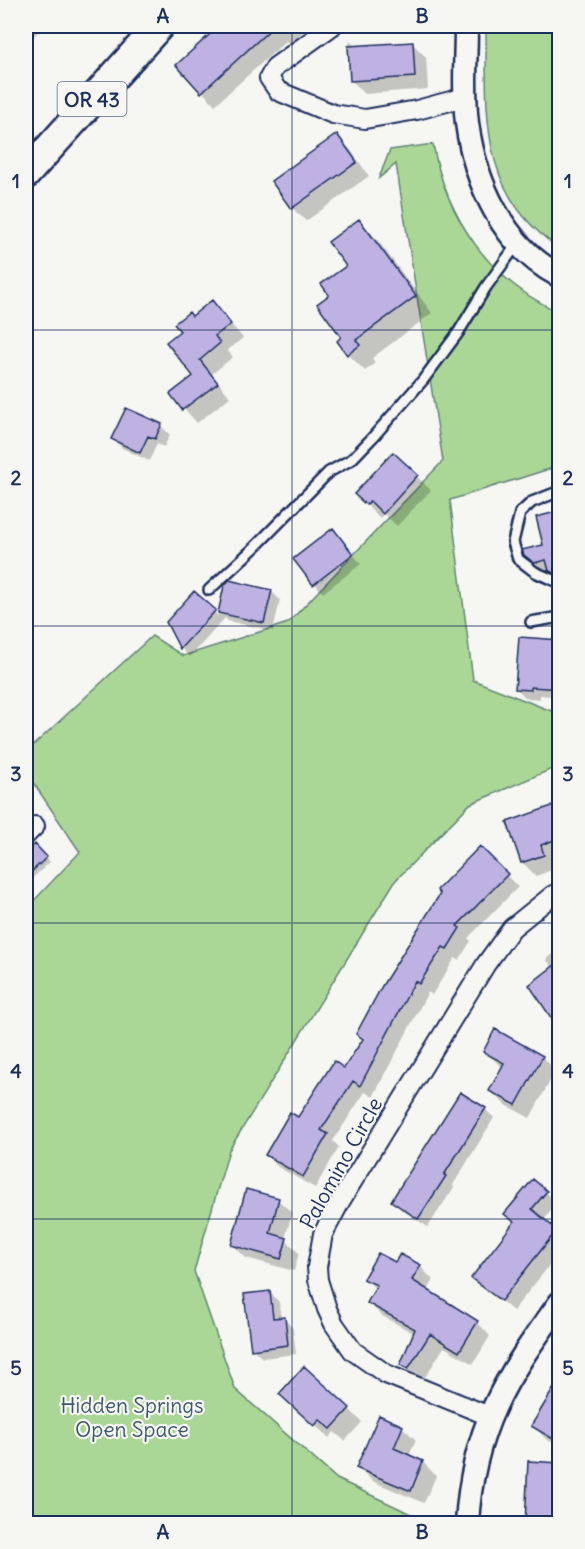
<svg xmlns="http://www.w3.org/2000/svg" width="585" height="1549" font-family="Delius,sans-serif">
	<rect width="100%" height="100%" fill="#f6f6f2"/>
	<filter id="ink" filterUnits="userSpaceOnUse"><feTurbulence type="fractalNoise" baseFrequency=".0167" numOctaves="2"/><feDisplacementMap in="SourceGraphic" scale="12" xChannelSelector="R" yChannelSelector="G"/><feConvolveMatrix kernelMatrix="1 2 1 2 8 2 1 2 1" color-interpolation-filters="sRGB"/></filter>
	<g filter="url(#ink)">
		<!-- green -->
		<path fill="#abd796" stroke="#63837a" stroke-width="1.5" d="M486 26H559V248C477 193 487 112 486 26Z
			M433 144C446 217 490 282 559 312V466L450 500 473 680 559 714V766L470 804 395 881 229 1150 194 1271 235 1389 337 1479 430 1523H26V909L80 852 26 772V752L152 636 183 656 288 623 443 461 396 164 379 178 390 150Z"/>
		<!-- shadow -->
		<path fill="#0003" d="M26 26H46L30 39 26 34Z
			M222 26H310L289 44 286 41 215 105 178 65Z
			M349 40 356 47 412 43 426 57 428 89 365 94 351 80Z
			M337 136 350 149 369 176 306 221 292 208Z
			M359 220 376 238 432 313 372 358 375 363 365 371 348 354 331 296 348 266Z
			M212 302 243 338 227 350 233 357 212 374 230 397 197 423 172 395 195 377 182 332 192 318Z
			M161 426 170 435 164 447 157 444 149 461 122 448 113 439Z
			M393 454 431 490 397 526 384 514 380 518 356 494Z
			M560 513V577H559L551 570 544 571 525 554 544 546Z
			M333 530 361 564 323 593 295 559Z
			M225 586 271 591 280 600 273 631 228 621 225 618 190 657 181 648 167 622 194 593 218 616Z
			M560 641V697L540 695V699L526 698 517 689Z
			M560 805V856L553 858 557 868 536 876 522 862Z
			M35 846 50 862 26 884V855Z
			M480 849 518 887 468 938 471 941 459 960 455 958 432 995 428 992 373 1097 365 1092 333 1141 339 1147 315 1188 278 1167 266 1155 344 1070 364 1040 357 1034Z
			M560 949V1025L553 968 546 959Z
			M485 1052 542 1057 556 1070 530 1118 504 1104 491 1090 503 1068Z
			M485 1109 494 1118 453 1185 454 1187 428 1227 402 1210 393 1201Z
			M560 1139V1148L555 1144Z
			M546 1192 557 1203 544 1220 560 1234V1252L513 1311 473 1278Z
			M278 1200 292 1213 285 1239 299 1253 294 1271 246 1258 233 1245Z
			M396 1265 420 1266 433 1280 427 1291 477 1322 490 1336 473 1364 444 1347 422 1382 415 1378 402 1364 415 1334 382 1316 369 1303 376 1289 365 1279Z
			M270 1292 279 1302 281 1319H284L293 1328 296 1354 262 1358 253 1349Z
			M560 1381V1447L546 1439 533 1426Z
			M295 1407 349 1409 362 1422 345 1441 334 1432 329 1438Z
			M402 1427 416 1440 409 1456 423 1462 436 1476 424 1503 372 1481 358 1467Z"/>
		<!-- building -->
		<path fill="#beb2e3" stroke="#1b2f5e" stroke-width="1.5" d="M219 26H274L201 93 176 65Z
			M413 42 415 77 350 81 348 46Z
			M337 134 357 162 291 209 271 181Z
			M359 219 416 296 356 340 360 345 347 355 337 341 341 337 317 304 329 295 321 284 346 266 328 242Z
			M212 300 231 324 215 336 220 343 200 360 218 383 182 410 170 394 193 376 166 342 180 331 174 324 189 312 192 316Z
			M126 408 162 424 155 439 148 436 140 453 111 439Z
			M393 452 418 475 383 514 370 501 366 505 354 494Z
			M560 511V575L549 571 546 560 534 563 524 555 522 550 543 545 536 517Z
			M333 528 353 554 313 585 293 559Z
			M229 580 272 590 264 623 218 613 224 586Z
			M194 591 216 610 180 649 166 622Z
			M519 637 560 640V689L531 687V690L515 689Z
			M560 803V838L541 845 544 855 521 863 507 822Z
			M35 844 47 857 26 877V853Z
			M480 846 508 874 457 926 460 928 447 949 443 947 419 984 415 981 360 1086 353 1081 321 1130 328 1134 303 1177 265 1155 290 1112 298 1117 334 1061 344 1068 363 1039 356 1034 382 986 440 894 437 890Z
			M560 961V1031L529 985Z
			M495 1029 543 1056 516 1105 489 1091 504 1063 483 1052Z
			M460 1092 486 1108 444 1175 446 1176 418 1219 391 1201Z
			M533 1179 547 1191 532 1209 557 1230 501 1301 471 1278 514 1222 504 1214Z
			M246 1189 279 1198 270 1233 287 1238 281 1259 231 1245Z
			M378 1253 395 1262 400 1254 421 1265 412 1280 478 1321 459 1352 430 1334 408 1369 400 1365 415 1329 367 1303 377 1285 363 1279Z
			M270 1291 273 1318 285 1317 288 1345 251 1350 244 1294Z
			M304 1366 350 1408 331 1429 320 1420 314 1426 279 1394Z
			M560 1378V1443L531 1426Z
			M379 1415 403 1426 394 1448 423 1461 411 1491 356 1468Z
			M528 1461 560 1463V1524H525Z"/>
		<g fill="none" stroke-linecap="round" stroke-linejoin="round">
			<defs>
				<path id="service" d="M560 491 532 502 520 513 513 542 518 559 535 572 560 583
					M209 590 253 549 329 472 352 459 373 437 423 380 458 333 486 287 518 243
					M531 622 560 617"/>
				<path id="minor" d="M332 26 275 67 269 78 278 91 333 114 365 119 417 110 465 97
					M26 835 35 826
					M489 1416 386 1374 353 1351 334 1324 327 1309 318 1280 317 1267 323 1234 341 1200 486 964 512 928 553 895 560 892"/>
				<path id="tertiary" d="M466 26C466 58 463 91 467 123 475 182 503 247 560 276
					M467 1524C472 1429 506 1377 560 1303"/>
				<path id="primary" d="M26 174 159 26"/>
			</defs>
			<!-- service casing -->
			<use href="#service" stroke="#1b2f5e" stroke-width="14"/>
			<!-- minor casing -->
			<use href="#minor" stroke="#1b2f5e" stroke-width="22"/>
			<!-- tertiary casing -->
			<use href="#tertiary" stroke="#1b2f5e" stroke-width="27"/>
			<!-- primary casing -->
			<use href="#primary" stroke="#1b2f5e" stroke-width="33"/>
			<!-- service -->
			<use href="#service" stroke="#f6f6f2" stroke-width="9"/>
			<!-- minor -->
			<use href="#minor" stroke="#f6f6f2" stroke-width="18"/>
			<!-- tertiary -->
			<use href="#tertiary" stroke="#f6f6f2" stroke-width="22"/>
			<!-- primary -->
			<use href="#primary" stroke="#f6f6f2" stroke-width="28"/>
		</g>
	</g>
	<!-- grid -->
	<path fill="none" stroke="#1b2f5e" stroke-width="1.5" stroke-opacity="0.55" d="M292 26V1524M26 330H560M26 626H560M26 923H560M26 1219H560"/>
	<g text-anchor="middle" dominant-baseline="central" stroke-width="4.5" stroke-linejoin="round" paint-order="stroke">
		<!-- shield labels -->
		<rect fill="#f6f6f2" stroke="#5d6b8a" stroke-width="1.5" x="57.5" y="82" width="69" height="34" rx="4.5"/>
		<g font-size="20" font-weight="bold" fill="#1b2f5e">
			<text x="92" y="99">OR 43</text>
		</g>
		<!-- street labels -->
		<g font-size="21" fill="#1b2f5e" stroke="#f6f6f2">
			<text transform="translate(341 1163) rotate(-61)">Palomino Circle</text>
		</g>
		<!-- park labels -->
		<g font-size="21" fill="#3f596c" stroke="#f6f6f2">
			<text x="132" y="1405">Hidden Springs<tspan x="132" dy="24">Open Space</tspan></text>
		</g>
	</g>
	<!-- margin -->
	<rect width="585" height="1549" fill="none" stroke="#f6f6f2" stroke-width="66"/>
	<rect x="33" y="33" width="519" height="1483" fill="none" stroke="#1b2f5e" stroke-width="2"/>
	<g font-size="20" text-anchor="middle" font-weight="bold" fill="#1b2f5e">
		<text x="163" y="23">A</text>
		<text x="422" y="23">B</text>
		<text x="16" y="188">1</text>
		<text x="568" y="188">1</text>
		<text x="16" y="485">2</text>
		<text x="568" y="485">2</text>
		<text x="16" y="781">3</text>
		<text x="568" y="781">3</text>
		<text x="16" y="1078">4</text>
		<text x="568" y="1078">4</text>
		<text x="16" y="1375">5</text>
		<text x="568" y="1375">5</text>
		<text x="163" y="1539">A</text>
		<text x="422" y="1539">B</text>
	</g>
</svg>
